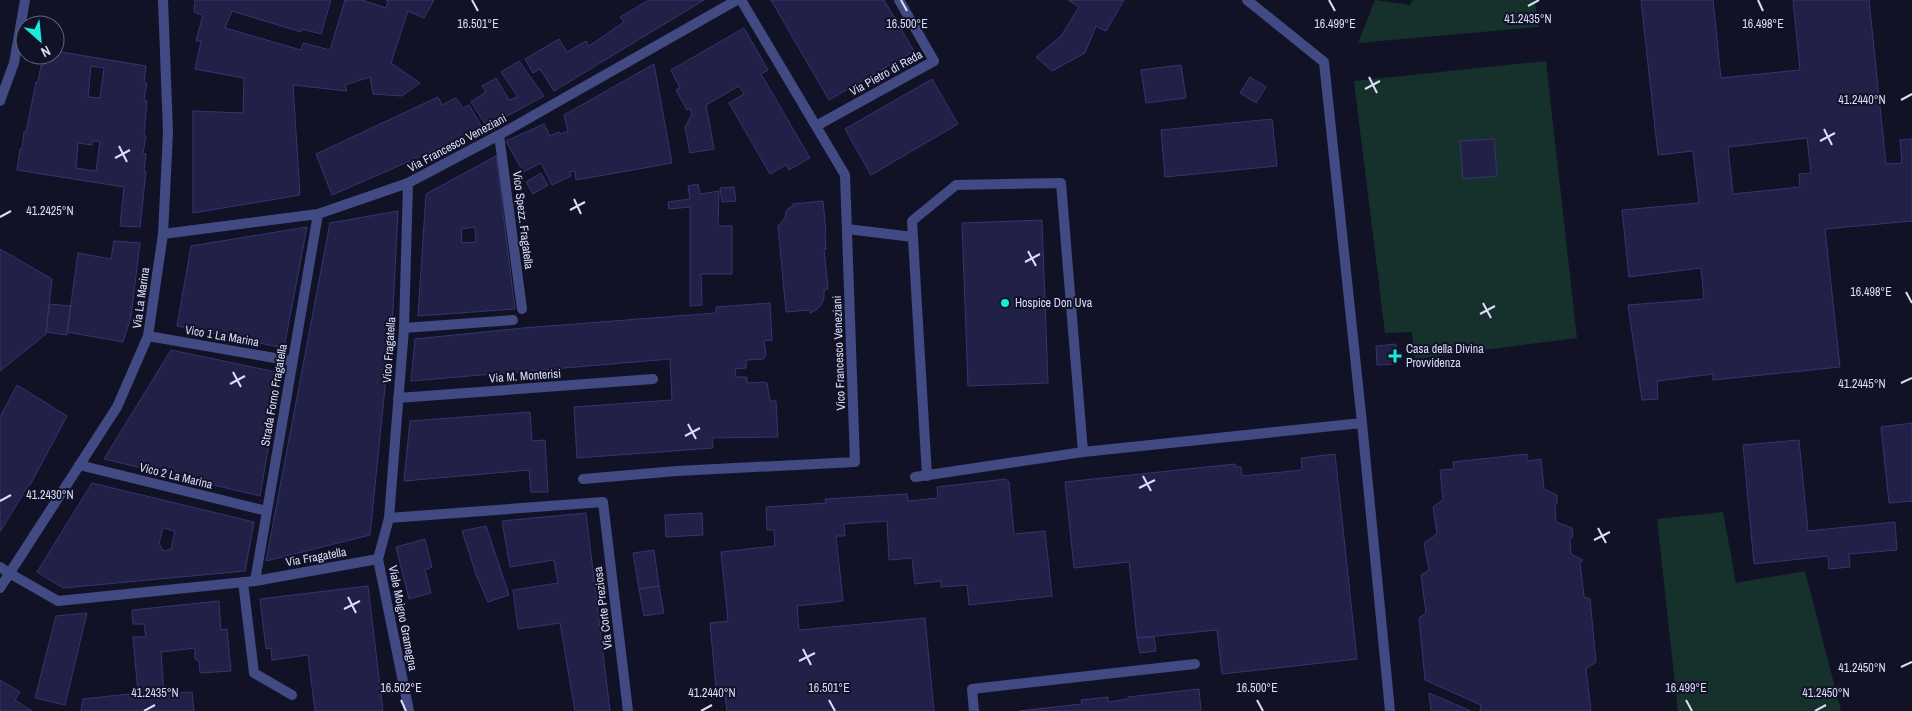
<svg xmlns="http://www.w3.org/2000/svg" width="1912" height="711" font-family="'Archivo Narrow',sans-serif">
	<rect width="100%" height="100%" fill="#121227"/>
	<!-- garden -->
	<path fill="#16312b" d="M1375 0 1410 5 1413 0H1535L1538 27 1358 43Z
		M1546 61 1577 338 1415 359 1412 332 1385 333 1354 81Z
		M1723 512 1736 583 1805 571 1841 711H1678L1657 519Z"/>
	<!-- building -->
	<path fill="#212047" stroke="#363471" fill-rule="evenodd" d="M195 0H331L321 34 302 29 301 32 232 11 225 28 301 50 303 43 330 50 345 0H362L386 8 388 1 386 0H434L424 18 408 11 391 63 420 83 402 96 373 94 370 77 345 85 347 91 293 85 300 195 193 213V111L243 113 244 78 195 69 201 41H196L203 15 194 12Z
		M649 0H704L554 91 540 69 533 73 525 59 559 39 567 52 586 41 589 46 624 22 620 17Z
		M771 0H884L914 51 829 100Z
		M1068 0H1124L1106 31 1096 26 1085 53 1052 71 1036 57 1061 36 1079 7Z
		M1641 0H1713L1721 78 1800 70 1793 0H1869L1886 164 1902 163 1900 140 1912 139V221L1825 229 1840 367 1713 380V374L1657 381 1658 399 1642 400 1628 305 1704 299 1701 268 1629 277 1622 210 1699 203 1693 151 1658 155ZM1807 138 1811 173 1799 174 1800 187 1733 194 1728 147Z
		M744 28 768 70 761 74 810 158 789 170 786 165 770 174 729 103 744 94 739 86 706 105 714 149 690 153 685 127 692 114 690 108 687 110 676 90 680 88 671 70Z
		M55 51 146 66 144 83H147L144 100 147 101 144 135 146 136 143 153 146 154 144 171H146L140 227 120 226 124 187 17 170 20 149H22L24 132H26L36 82H38L41 65 43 66 44 55H55ZM91 66 104 68 100 98 88 97ZM92 141H100L96 171 76 168 78 143 92 145Z
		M519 61 544 96 487 127 471 102 486 92 482 86 496 78 509 100 518 97 501 72Z
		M654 64 672 163 576 180 575 171 569 172 571 176 552 185 541 163 523 172 506 141 544 124 550 136 559 132 561 134 568 131 564 115Z
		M1181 65 1186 98 1146 103 1141 70Z
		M1250 77 1266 87 1256 103 1240 93Z
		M932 79 958 124 871 175 845 129Z
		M438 97 442 105 456 98 463 108 469 105 483 129 332 195 316 154Z
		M1272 119 1277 166 1165 177 1161 130Z
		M1494 139 1497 176 1463 179 1460 141Z
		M496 156 515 309 418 316 426 194ZM475 227 476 242 462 243 461 229Z
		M541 173 548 185 533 194 526 182Z
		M698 184 700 194 719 191 718 226H732V274H701L702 305 690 306V207L669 209 668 202 690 199 688 186Z
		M734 187 736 201 722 202 720 188Z
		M823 201 826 233 825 234 826 249H824L828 289 824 290V298L821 305 816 310 810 313V310L786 312 778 226 785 218 786 212 789 208 793 206V204Z
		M398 211 393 309 370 535 266 561 330 223Z
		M1042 220 1048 383 968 386 962 223Z
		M307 227 284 348 177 326 191 246Z
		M114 241 140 243 131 317 123 342 67 332 78 253 111 259Z
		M0 249 52 279 46 334 0 371Z
		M770 303 772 340 764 341 766 354 765 357 763 359 746 360V368L735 369 736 377H747V383L764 382 767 383 770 401H776L778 437 712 438 713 448 577 458 574 407 672 400 670 359 411 381 415 339 523 328 716 313V307Z
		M49 304 71 306 67 335 46 332Z
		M1396 344 1397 364 1377 365 1376 346Z
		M171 350 281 373 260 496 104 459Z
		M17 385 67 416 30 485 29 484 0 532V417Z
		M530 412 532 441 545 440 548 492H531L529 470 404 481 410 421Z
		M1912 423V501L1889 503 1881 427Z
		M1799 440 1808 531 1895 522 1897 550 1849 554 1850 567 1829 569 1828 556 1754 564 1743 445Z
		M1335 454 1357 659 1222 674 1217 630 1137 638 1129 562 1074 568 1065 482 1235 464 1236 467H1241L1242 476 1302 470 1301 458Z
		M1527 454V461L1541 459 1544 489 1557 495V503L1555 506 1556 522 1572 528 1573 537 1570 538 1571 554 1583 560 1580 562 1584 597 1590 599 1596 662 1586 669 1591 711H1480L1481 705 1425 680 1419 618 1426 613 1421 575 1429 570 1424 543 1437 534 1433 507 1443 500 1440 470 1454 469 1453 462Z
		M1006 479 1009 482 1014 534 1045 531 1052 596 969 605 967 585 941 587V581L915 584 912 558 889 560 887 521 844 524 845 536H836L843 601 797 606 799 630 925 618 934 711H727L724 688H716L710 623 728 621 721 552 775 546 774 530H767L766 507 826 503 825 499 907 494 908 501 938 498 937 487Z
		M92 483 254 522 245 571 63 588 37 572ZM163 528 175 531 171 549 163 551 159 543Z
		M586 513 610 711H575L560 623 518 629 513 590 558 583 554 560 510 567 502 521Z
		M702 513 703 535 666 537 665 515Z
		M486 526 509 595 488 602 477 577 462 531Z
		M425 539 432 567 425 570 431 593 409 599 396 547Z
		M654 550 659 586 639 589 633 553Z
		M368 586 383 711H315L308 655 272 660 271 648 266 649 260 599Z
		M659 586 664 613 644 616 639 589Z
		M219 601 221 630 227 629 231 671 200 673 199 661 195 659V648L161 652 164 694 192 692 194 711H81L83 699 138 693 133 637H146L144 624H133L132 610Z
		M87 613 65 705 35 698 56 616Z
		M1154 637 1156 651 1140 653 1137 638Z
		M0 680 20 692 15 700 32 711H0Z
		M1199 689 1201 711H1019L1082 704 1081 700 1108 697V702L1128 699V697Z
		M1429 693 1471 711H1431Z"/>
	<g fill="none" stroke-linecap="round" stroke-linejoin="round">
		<!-- service -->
		<path stroke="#414a82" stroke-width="10" d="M1247 0 1324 62 1362 423 1390 711
			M847 229 913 237
			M927 476 912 221 956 185 1061 183 1083 452
			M915 477 1083 452 1362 423
			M0 567 9 573
			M243 582 254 673 292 695
			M974 711 972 689 1195 664"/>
		<!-- minor -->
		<path stroke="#414a82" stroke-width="10" d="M0 101 14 63 25 0
			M816 126 934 61 899 0
			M499 135 522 309
			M163 234 318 214 408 183 499 135 737 0
			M404 328 513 320
			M148 336 292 361
			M398 398 653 379
			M79 465 267 511
			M583 479 677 471 855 462 845 175 741 0
			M389 518 404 328 408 183
			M9 573 58 601 255 581 378 559
			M255 581 318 214
			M0 588 117 407 148 336 163 234 168 132 163 0
			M409 711 378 559 389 518 603 502 628 711"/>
	</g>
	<!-- ticks -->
	<path fill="none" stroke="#dcddfc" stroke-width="2" d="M472 0 478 11M901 0 907 11M1329 0 1335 11M1758 0 1763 11M1528 6 1539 0M1369 77 1377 93M1365 89 1380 81M1901 100 1912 94M1824 129 1832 145M1820 141 1835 133M119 146 127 162M115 158 130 150M574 199 581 214M570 210 585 202M0 217 11 211M1028 251 1036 266M1025 262 1040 254M1906 292 1912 303M1483 303 1491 318M1480 314 1495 306M233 372 241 387M1901 383 1912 378M230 384 245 376M688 424 696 439M685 436 700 428M1143 476 1151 491M1139 488 1155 480M0 501 11 495M1598 528 1606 543M1594 540 1610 532M348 597 356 613M344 609 360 601M803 649 811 665M799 661 815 653M1901 667 1912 662M401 700 406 711M829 700 835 711M1257 700 1263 711M1686 700 1692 711M144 711 155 705M701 711 712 705M1815 711 1826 705"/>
	<!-- markers -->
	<g fill="#18ecdd" stroke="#121227" stroke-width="2">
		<circle cx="1005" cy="303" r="5"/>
		<path d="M1392.5 348.5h5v5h5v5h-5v5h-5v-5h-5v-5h5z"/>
	</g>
	<g text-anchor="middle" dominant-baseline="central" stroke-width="4" stroke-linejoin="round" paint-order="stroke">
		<!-- street labels -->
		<g font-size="12" fill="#dcddfc" stroke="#121227">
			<text transform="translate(886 73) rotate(-29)">Via Pietro di Reda</text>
			<text transform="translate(457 143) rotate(-28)">Via Francesco Veneziani</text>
			<text transform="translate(523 220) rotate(83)">Vico Spezz. Fragatella</text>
			<text transform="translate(141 298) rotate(-82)">Via La Marina</text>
			<text transform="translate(222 336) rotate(10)">Vico 1 La Marina</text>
			<text transform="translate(389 350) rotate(-86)">Vico Fragatella</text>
			<text transform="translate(839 353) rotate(-92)">Vico Francesco Veneziani</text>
			<text transform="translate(525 376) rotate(-4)">Via M. Monterisi</text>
			<text transform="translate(274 395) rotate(-80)">Strada Forno Fragatella</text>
			<text transform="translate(176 476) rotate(14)">Vico 2 La Marina</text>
			<text transform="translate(316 557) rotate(-10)">Via Fragatella</text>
			<text transform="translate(603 608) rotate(-97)">Via Corte Preziosa</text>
			<text transform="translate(403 618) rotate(79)">Viale Moigno Gramegna</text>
		</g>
		<!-- poi labels -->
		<g font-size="12" fill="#dcddfc" stroke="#121227" text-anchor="start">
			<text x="1015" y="303">Hospice Don Uva</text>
			<text x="1406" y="349">Casa della Divina<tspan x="1406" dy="14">Provvidenza</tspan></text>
		</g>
	</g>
	<g font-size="12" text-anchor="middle" fill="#dcddfc" stroke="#121227" stroke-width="4" stroke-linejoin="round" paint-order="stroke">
		<text x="1528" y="23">41.2435°N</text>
		<text x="478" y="28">16.501°E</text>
		<text x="907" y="28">16.500°E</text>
		<text x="1335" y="28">16.499°E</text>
		<text x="1763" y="28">16.498°E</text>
		<text x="1862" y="104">41.2440°N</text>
		<text x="50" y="215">41.2425°N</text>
		<text x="1871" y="296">16.498°E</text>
		<text x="1862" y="388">41.2445°N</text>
		<text x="50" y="499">41.2430°N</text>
		<text x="1862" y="672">41.2450°N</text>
		<text x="401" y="692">16.502°E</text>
		<text x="829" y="692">16.501°E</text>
		<text x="1257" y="692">16.500°E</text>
		<text x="1686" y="692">16.499°E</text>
		<text x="155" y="697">41.2435°N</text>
		<text x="712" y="697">41.2440°N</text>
		<text x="1826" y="697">41.2450°N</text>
	</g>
	<!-- north arrow -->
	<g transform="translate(40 40) rotate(153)"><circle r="24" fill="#121227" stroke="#63637c"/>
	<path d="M0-4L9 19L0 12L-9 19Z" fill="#18ecdd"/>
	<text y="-8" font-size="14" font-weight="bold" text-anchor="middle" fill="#dcddfc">N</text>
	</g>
</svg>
